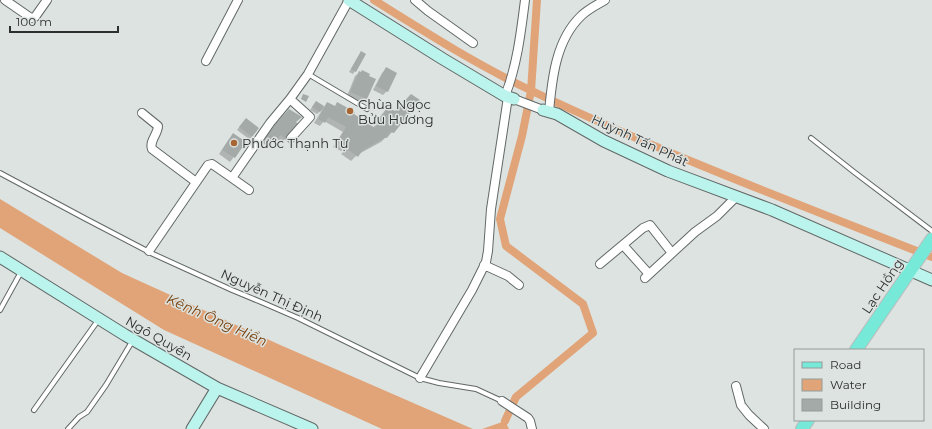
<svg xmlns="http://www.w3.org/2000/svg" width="932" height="429" font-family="Montserrat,sans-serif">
	<rect width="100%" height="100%" fill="#dce3e1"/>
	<!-- water -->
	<path fill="#e1a478" d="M0 199 122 273 278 344 473 429H382L164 330 0 228Z
		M505 421 509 429H482Z"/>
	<!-- shadow -->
	<path fill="#0003" d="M359 55 355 71 353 74 349 72Z
		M386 69 387 91 383 95 373 90 382 73Z
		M360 72 366 98 362 102 347 96 355 76Z
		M419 100 387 138H385L381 142 357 155 351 161 341 154 350 145 349 144 341 151 333 147 343 132 324 121 320 126 314 123 322 110 317 114 310 110 316 102 324 107 327 103 352 114 373 128 382 114 387 109 395 112Z
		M285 114 299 125 281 143 276 138 267 146 261 142Z
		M243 122 252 137 249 139 237 130Z
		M229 139 245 142 230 162 219 154Z"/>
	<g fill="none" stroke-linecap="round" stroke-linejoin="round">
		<!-- canal -->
		<path stroke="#e1a478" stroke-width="8" d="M374 0C425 32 477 65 532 91 662 153 798 204 932 257
			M505 421 516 397 593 333 583 304 506 246 500 219 522 136 531 91 537 0"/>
	</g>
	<!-- building -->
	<path fill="#a3aaa8" d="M361 51 366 54 356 72 351 69Z
		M386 67 397 73 388 92 376 86Z
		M362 70 370 74 369 76 376 79 367 99 350 92 359 71 361 72Z
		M303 94 309 96 306 102 301 99Z
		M411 94 420 100 394 133 390 132 388 136 362 151 358 157 337 142 346 127 328 117 325 123 318 119 327 102 335 106 337 102 355 112 354 114 375 128 387 107 395 111Z
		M316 101 324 106 320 112 312 107Z
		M289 109 302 117 296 122 300 125 286 140 281 135 272 143 264 137Z
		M246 118 259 128 252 137 239 127Z
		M233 133 246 142 235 158 222 150Z"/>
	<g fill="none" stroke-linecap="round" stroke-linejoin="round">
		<defs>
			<path id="lane" d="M308 74 367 109
				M811 138 854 172 932 231
				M0 173 86 219 153 254 232 290 261 302 298 318 420 378 439 383 476 389 502 401
				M0 310 21 272
				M34 410 99 319
				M68 429 79 417 87 412 106 385 133 340"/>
			<path id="street" d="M5 0 31 18 35 17 47 0
				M415 0 428 11 473 43
				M206 61 238 0
				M505 96C517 66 521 32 525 0
				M290 99 310 117 291 138
				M514 99 543 110
				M549 112C552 78 556 40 581 16 588 9 597 5 605 0
				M142 113 158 126C158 134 149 141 152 149L196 182
				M232 178 249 190
				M623 245 649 274
				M149 251 208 165 212 164 232 178 270 123 290 99 308 74 349 0
				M600 264 643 228 650 225 672 253
				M484 265 508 276 519 285
				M645 278 695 232 717 216 736 197
				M420 378 472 290 486 262 488 251 491 209 508 97
				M736 386 741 405 749 415 764 429
				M502 401 528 418 530 421 532 429"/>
			<path id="secondary" d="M349 0 443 59 505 96 514 99
				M543 110 557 114 604 141 668 171 772 210 932 280
				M0 257 125 335 217 388 312 429
				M192 429 217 388"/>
			<path id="primary" d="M856 350 932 239
				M802 429 808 420"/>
		</defs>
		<!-- lane casing -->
		<use href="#lane" stroke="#626867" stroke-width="6"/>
		<!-- street casing -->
		<use href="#street" stroke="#626867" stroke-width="10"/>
		<!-- secondary casing -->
		<use href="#secondary" stroke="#626867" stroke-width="13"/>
		<!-- primary casing -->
		<use href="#primary" stroke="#bbbcbc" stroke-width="14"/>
		<!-- lane -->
		<use href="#lane" stroke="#fff" stroke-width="4"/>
		<!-- street -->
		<use href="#street" stroke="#fff" stroke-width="8"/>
		<!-- secondary -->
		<use href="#secondary" stroke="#bbf4ec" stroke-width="11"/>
		<!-- primary -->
		<use href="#primary" stroke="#77e9d8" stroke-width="12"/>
	</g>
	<!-- markers -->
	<g fill="#a86632" stroke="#dce3e1" stroke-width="1.5">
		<circle cx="350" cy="111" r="4"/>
		<circle cx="234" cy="143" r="4"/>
	</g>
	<g text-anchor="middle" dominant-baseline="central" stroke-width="3" stroke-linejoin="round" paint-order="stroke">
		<!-- poi labels -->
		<g font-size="13" fill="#2c2f2e" stroke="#dce3e1" text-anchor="start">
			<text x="358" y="104">Chùa Ngọc<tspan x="358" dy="15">Bửu Hương</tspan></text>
			<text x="242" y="143">Phước Thạnh Tự</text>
		</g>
		<!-- street labels -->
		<g font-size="13" fill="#2c2f2e" stroke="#dce3e1">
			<text transform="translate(640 140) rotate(25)">Huỳnh Tấn Phát</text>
			<text transform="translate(882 286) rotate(-56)">Lạc Hồng</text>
			<text transform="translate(272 295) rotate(24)">Nguyễn Thị Định</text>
			<text transform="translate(159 338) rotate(30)">Ngô Quyền</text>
		</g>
		<!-- water labels -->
		<g font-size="14" font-style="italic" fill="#753d06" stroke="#dce3e1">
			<text transform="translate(217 320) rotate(24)">Kênh Ông Hiển</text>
		</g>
	</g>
	<!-- legend -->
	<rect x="794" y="349" width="130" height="72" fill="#dce3e1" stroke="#969b99"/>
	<rect x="802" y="362" width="20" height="6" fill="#77e9d8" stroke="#969b99"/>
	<text x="830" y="369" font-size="12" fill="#2c2f2e">Road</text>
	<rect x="802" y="379" width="20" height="12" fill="#e1a478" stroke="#969b99"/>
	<text x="830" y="389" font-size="12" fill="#2c2f2e">Water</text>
	<rect x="802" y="399" width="20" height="12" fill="#a3aaa8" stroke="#969b99"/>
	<text x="830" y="409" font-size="12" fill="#2c2f2e">Building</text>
	<!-- scale -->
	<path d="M10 26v6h108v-6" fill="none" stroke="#2c2f2e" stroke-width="2"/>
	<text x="16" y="26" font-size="12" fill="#2c2f2e" stroke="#dce3e1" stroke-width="3" paint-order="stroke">100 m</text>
</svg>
